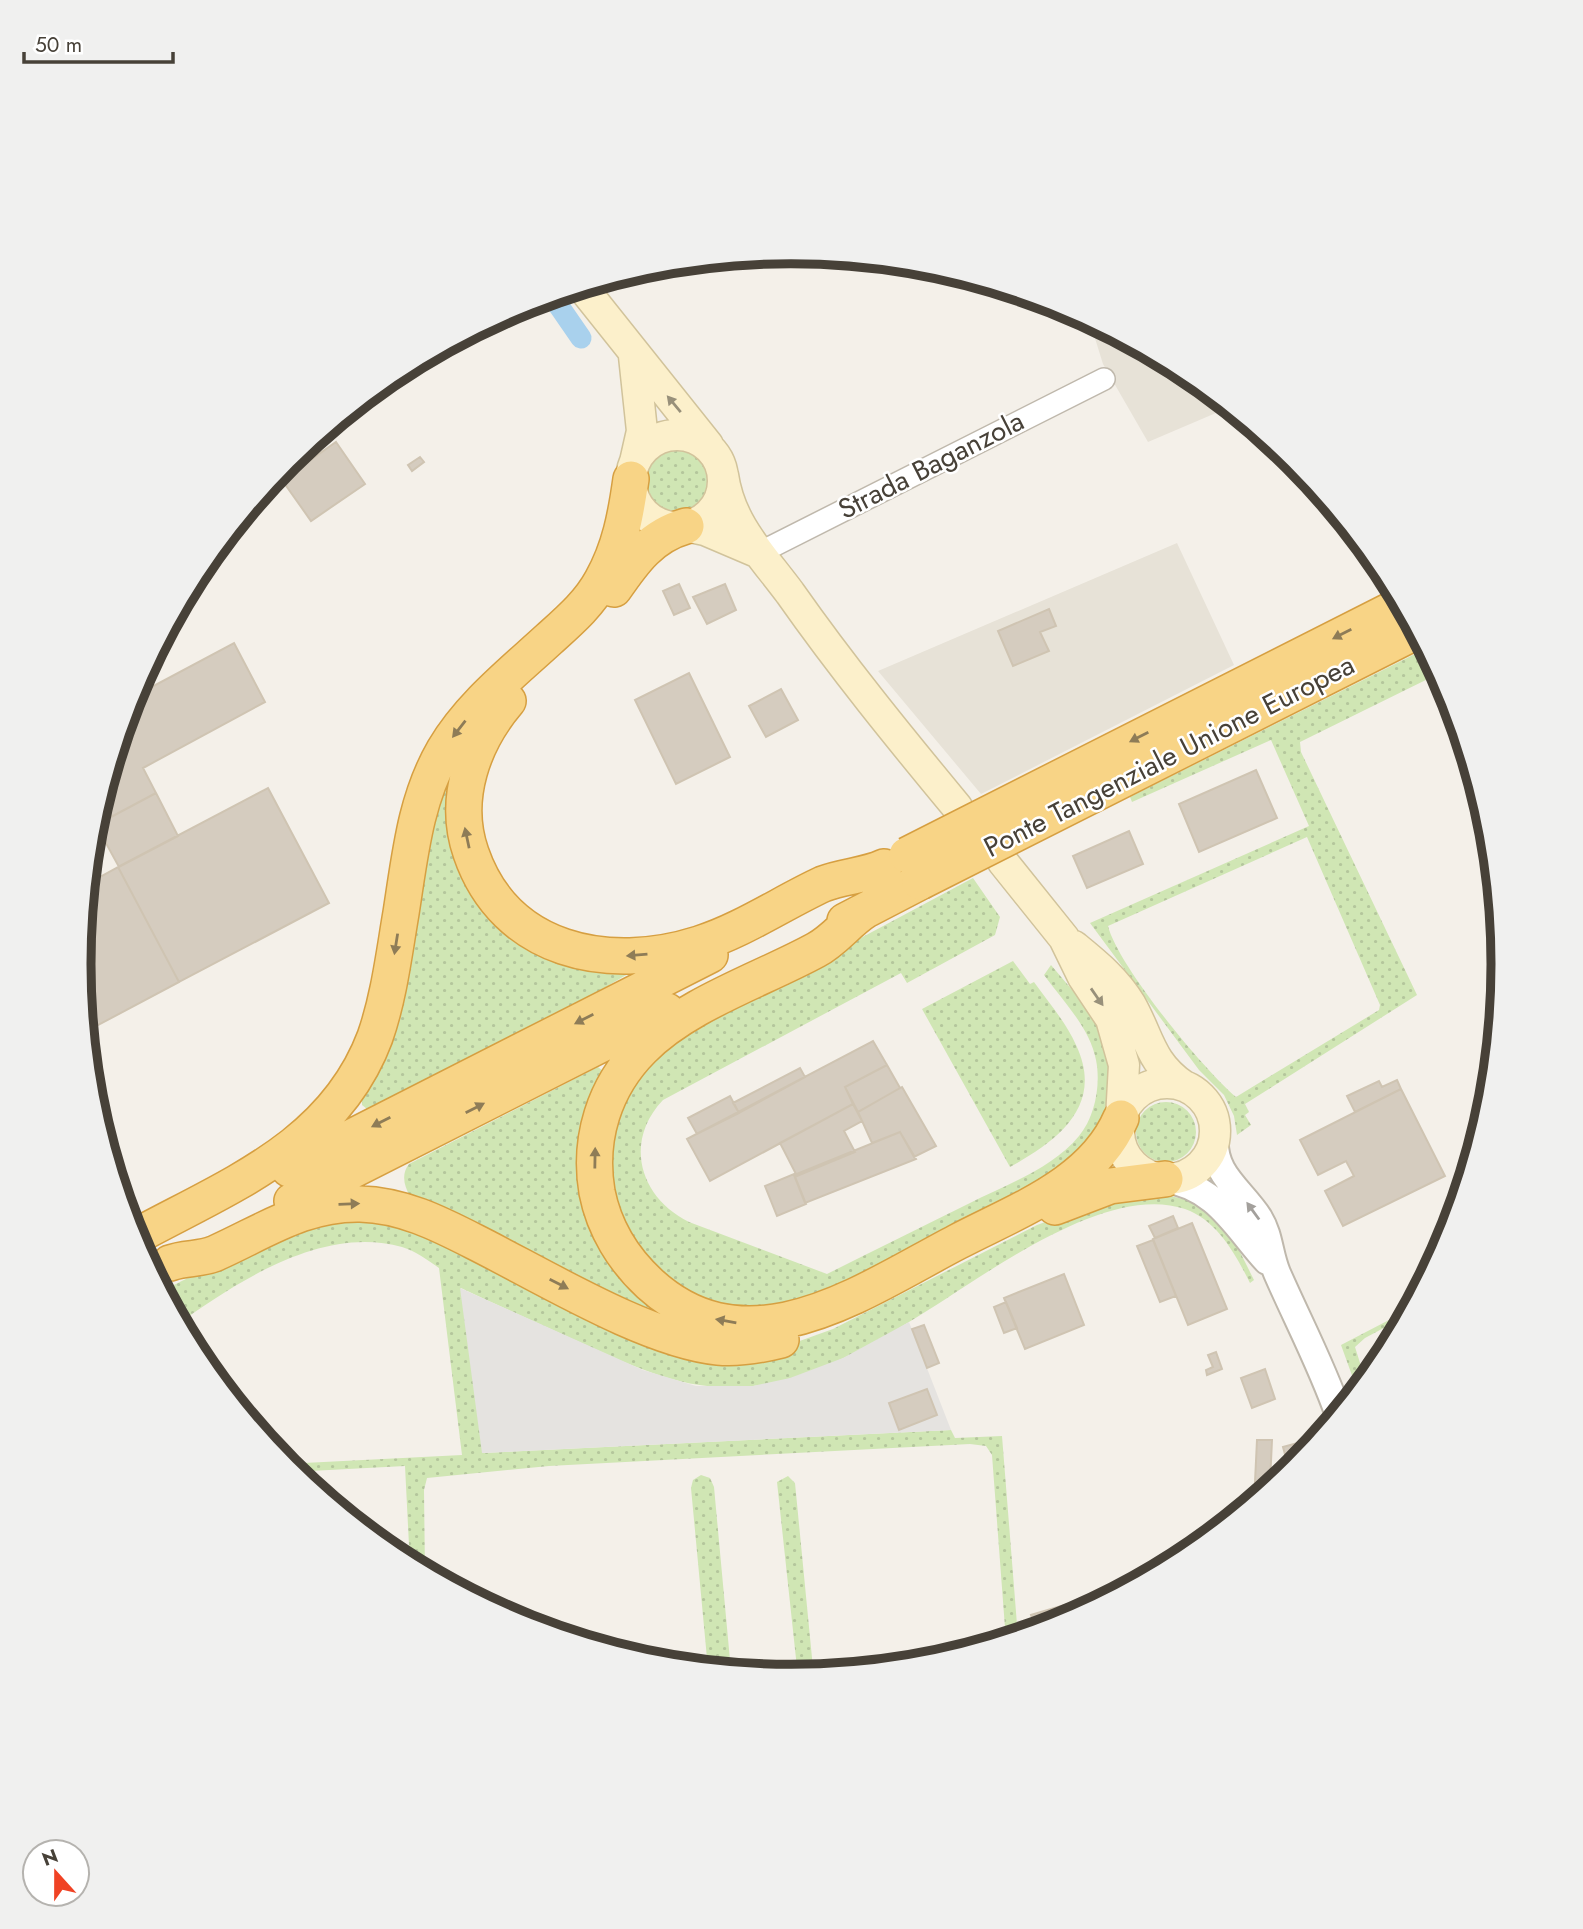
<svg xmlns="http://www.w3.org/2000/svg" width="1583" height="1929" font-family="Jost,sans-serif">
	<defs>
		<pattern id="grass-dots" width="8" height="8" patternUnits="userSpaceOnUse" patternTransform="scale(1.75)"><rect width="8" height="8" fill="#d0e6b4"/><path d="M2 2h.1M6 6h.1" fill="none" stroke="#b4c69c" stroke-width="1.8" stroke-linecap="round"/></pattern>
	</defs>
	<rect width="100%" height="100%" fill="#f4f0e9"/>
	<!-- residential -->
	<path fill="#e7e2d7" d="M1089 319 1188 372 1230 407 1148 442 1103 364Z
		M1177 543 1234 665 981 794 878 671Z"/>
	<!-- grass -->
	<path fill="url(#grass-dots)" fill-rule="evenodd" d="M647 481a30 30 0 1 1 60 0a30 30 0 1 1-60 0Z
		M1427 648 1440 673 1300 742 1301 752 1417 995 1245 1104 1249 1112 1245 1115 1251 1125 1237 1135 1234 1116 1224 1095 1199 1070 1090 923 1309 826 1271 740 1132 802 1130 797ZM1307 837 1380 1005 1379 1010 1236 1097C1203 1069 1118 966 1108 926Z
		M450 759 462 870 626 975 589 997 367 1109 362 1105V1097L420 852Z
		M973 878 1000 917 995 935 907 983 901 973 663 1100C623 1142 640 1198 689 1222L827 1274C875 1250 923 1226 970 1203 1006 1185 1053 1168 1079 1136 1095 1117 1101 1085 1096 1060 1090 1028 1063 1001 1044 975L1051 965 1095 1017 1112 1066 1105 1121 1068 1168 785 1315 684 1298 619 1228 606 1132 655 1048Z
		M1013 961 1030 984 1034 982C1048 1002 1066 1022 1076 1045 1105 1106 1057 1141 1010 1167L922 1009Z
		M598 1067 603 1071 586 1132 656 1308 651 1314 410 1196C404 1186 401 1174 409 1164Z
		M1136 1132a30 30 0 1 1 60 0a30 30 0 1 1-60 0Z
		M1163 1194 1198 1203 1232 1236 1254 1280 1250 1283C1236 1255 1217 1220 1185 1209 1103 1181 977 1282 909 1322 863 1350 808 1380 753 1386 688 1394 635 1367 577 1341 538 1323 499 1306 461 1288L483 1453 951 1430 955 1438 1002 1436 1018 1637 1006 1641 992 1455 986 1446 970 1444 549 1466 427 1478 424 1490 425 1573 410 1565 405 1466 291 1472 284 1464 462 1455 439 1268C428 1260 415 1251 402 1247 324 1225 240 1280 179 1323L162 1291 291 1226 375 1214 642 1336 769 1352 833 1329 1037 1225 1100 1202Z
		M1412 1308 1408 1315 1365 1338 1355 1347 1366 1382 1358 1392 1341 1345Z
		M701 1475 710 1478 714 1487 731 1671 708 1669 691 1488 693 1480Z
		M788 1476 795 1483 813 1668 812 1675 798 1677 777 1482Z"/>
	<!-- parking -->
	<path fill="#e5e3e0" d="M460 1288 643 1370 696 1386H753L790 1378 843 1358 909 1322 951 1430 482 1453Z"/>
	<g fill="none" stroke-linecap="round" stroke-linejoin="round">
		<!-- canal -->
		<path stroke="#a9d1ed" stroke-width="21" d="M552 296 581 338"/>
	</g>
	<!-- building -->
	<path fill="#d5ccbf" stroke="#cfc4b2" stroke-width="2" d="M336 442 365 484 311 521 282 480Z
		M420 457 424 462 412 471 408 465Z
		M679 584 690 608 674 615 663 591Z
		M725 584 736 610 707 624 693 597Z
		M1049 609 1056 626 1040 632 1049 651 1013 666 998 631Z
		M234 643 265 702 143 768 156 793 96 825 94 820 131 698Z
		M689 673 730 757 676 784 635 700Z
		M781 689 798 720 766 737 749 706Z
		M1256 770 1277 818 1199 852 1179 804Z
		M268 788 329 903 179 982 118 867Z
		M156 793 178 836 119 867 96 825Z
		M1129 831 1143 864 1087 888 1073 856Z
		M118 867 179 982 85 1032 79 964 87 884Z
		M873 1041 887 1065 845 1087 853 1104 710 1181 687 1139Z
		M887 1065 900 1088 858 1112 845 1087Z
		M800 1068 805 1077 739 1113 733 1103Z
		M1397 1080 1401 1089 1355 1112 1347 1096 1379 1081 1382 1087Z
		M902 1087 936 1146 914 1157 900 1132 872 1143 858 1112Z
		M1401 1089 1445 1176 1343 1226 1325 1191 1354 1176 1346 1161 1318 1175 1300 1140Z
		M730 1096 739 1113 697 1134 688 1118Z
		M853 1104 862 1121 844 1131 855 1152 797 1176 780 1143Z
		M900 1132 916 1159 805 1203 794 1175Z
		M794 1174 806 1204 777 1216 765 1186Z
		M1173 1216 1178 1228 1155 1238 1149 1226Z
		M1192 1223 1227 1309 1188 1325 1153 1239Z
		M1153 1240 1176 1296 1160 1302 1137 1246Z
		M1064 1274 1084 1325 1025 1349 1004 1298Z
		M1006 1302 1017 1328 1004 1333 994 1307Z
		M924 1325 939 1363 927 1368 912 1329Z
		M1216 1352 1222 1369 1207 1375 1206 1370 1213 1367 1208 1355Z
		M1265 1369 1275 1399 1252 1408 1241 1378Z
		M927 1389 937 1415 899 1430 889 1403Z
		M1257 1440H1272L1270 1483 1255 1482Z
		M1305 1441 1308 1453 1290 1473 1283 1447Z
		M1192 1554 1187 1557 1143 1581 1141 1573Z
		M1102 1594 1105 1601 1064 1623 1037 1631 1031 1615Z"/>
	<g fill="none" stroke-linecap="round" stroke-linejoin="round">
		<defs>
			<path id="minor" d="M759 553 1104 379"/>
			<path id="tertiary" d="M1215 1137C1212 1174 1240 1189 1259 1218 1270 1236 1269 1254 1277 1273 1298 1321 1322 1366 1339 1415
				M1165 1179C1217 1187 1235 1226 1267 1261"/>
			<path id="secondary" d="M582 287 708 445
				M634 356 642 431 635 462
				M631 481a46 46 0 1 1 92 0a46 46 0 1 1-92 0Z
				M723 475C730 524 761 554 790 593 842 667 899 737 957 807
				M686 526 705 530 759 553
				M1003 862 1064 938 1083 977 1111 1019 1124 1065 1121 1118
				M1074 946C1096 964 1116 980 1131 1005 1149 1037 1150 1063 1184 1086
				M1119 1131a48 48 0 1 1 96 0a48 48 0 1 1-96 0Z"/>
			<path id="trunk" d="M614 589C634 560 651 536 686 526
				M508 701C473 742 452 799 471 853 505 952 608 973 699 944 743 930 782 903 823 884 843 876 865 876 884 867
				M866 910C847 922 835 940 816 950 761 980 686 1004 642 1049 604 1087 588 1139 597 1192 604 1228 624 1260 650 1284 749 1374 863 1291 957 1242 1016 1211 1093 1184 1121 1118
				M845 921 920 882
				M289 1169 710 955
				M292 1201 667 1011
				M1055 1207 1110 1186 1165 1179
				M133 1238C228 1186 334 1147 375 1037 389 997 394 954 401 913 410 856 415 800 444 750 470 706 512 673 549 639 569 621 589 604 602 580 620 548 626 515 631 479
				M170 1263C185 1257 202 1260 216 1253 265 1231 304 1203 360 1204 402 1205 438 1223 475 1242 541 1275 647 1340 718 1347 740 1349 761 1345 781 1340"/>
		</defs>
		<!-- minor casing -->
		<use href="#minor" stroke="#bfb8ac" stroke-width="24"/>
		<!-- tertiary casing -->
		<use href="#tertiary" stroke="#bfb8ac" stroke-width="30"/>
		<!-- secondary casing -->
		<use href="#secondary" stroke="#d1c39b" stroke-width="33"/>
		<!-- trunk casing -->
		<use href="#trunk" stroke="#d69f41" stroke-width="38"/>
		<!-- minor -->
		<use href="#minor" stroke="#fff" stroke-width="21"/>
		<!-- tertiary -->
		<use href="#tertiary" stroke="#fff" stroke-width="26"/>
		<!-- secondary -->
		<use href="#secondary" stroke="#fcf0cb" stroke-width="30"/>
		<!-- trunk -->
		<use href="#trunk" stroke="#f8d486" stroke-width="35"/>
		<defs>
			<path id="trunk-bridge" d="M907 855 1403 604
				M920 882 1417 631"/>
		</defs>
		<!-- trunk-bridge casing -->
		<use href="#trunk-bridge" stroke="#d69f41" stroke-width="38" stroke-linecap="butt"/>
		<!-- trunk-bridge -->
		<use href="#trunk-bridge" stroke="#f8d486" stroke-width="35"/>
	</g>
	<!-- one-way arrows -->
	<defs><path id="oneway-solid" d="M-6-.8H1V-3.2L6.5 0L1 3.2V.8H-6Z" transform="scale(1.75)"/></defs>
	<g fill="#98907a">
		<use href="#oneway-solid" transform="translate(674 404) rotate(-130)"/>
		<use href="#oneway-solid" transform="translate(1097 997) rotate(55)"/>
	</g>
	<g fill="#8e7c57">
		<use href="#oneway-solid" transform="translate(1342 634) rotate(153)"/>
		<use href="#oneway-solid" transform="translate(459 729) rotate(128)"/>
		<use href="#oneway-solid" transform="translate(1139 737) rotate(153)"/>
		<use href="#oneway-solid" transform="translate(467 838) rotate(-102)"/>
		<use href="#oneway-solid" transform="translate(396 944) rotate(99)"/>
		<use href="#oneway-solid" transform="translate(637 955) rotate(175)"/>
		<use href="#oneway-solid" transform="translate(584 1019) rotate(153)"/>
		<use href="#oneway-solid" transform="translate(475 1108) rotate(-27)"/>
		<use href="#oneway-solid" transform="translate(381 1122) rotate(153)"/>
		<use href="#oneway-solid" transform="translate(595 1158) rotate(-89)"/>
		<use href="#oneway-solid" transform="translate(349 1204) rotate(-2)"/>
		<use href="#oneway-solid" transform="translate(559 1284) rotate(27)"/>
		<use href="#oneway-solid" transform="translate(726 1321) rotate(-170)"/>
	</g>
	<use fill="#a3a09c" href="#oneway-solid" transform="translate(1253 1211) rotate(-126)"/>
	<g text-anchor="middle" dominant-baseline="central" stroke-width="5" stroke-linejoin="round" paint-order="stroke">
		<!-- street labels -->
		<g font-size="28" fill="#474138" stroke="#fff">
			<text transform="translate(931 465) rotate(-27)">Strada Baganzola</text>
			<text transform="translate(1169 756) rotate(-27)">Ponte Tangenziale Unione Europea</text>
		</g>
	</g>
	<!-- crop -->
	<path d="M0 0H1583V1929H0ZM91 964a700 700 0 1 1 1400 0a700 700 0 1 1-1400 0Z" fill="#f0f0ef" fill-rule="evenodd"/>
	<path fill="none" stroke="#474138" stroke-width="9" d="M91 964a700 700 0 1 1 1400 0a700 700 0 1 1-1400 0Z"/>
	<!-- north arrow -->
	<g transform="translate(56 1873) rotate(339)"><circle r="33" fill="#ffffff" stroke="#b5b3af" stroke-width="2"/>
	<path d="M0-5L12 26L0 18L-12 26Z" fill="#f04224"/>
	<text y="-10" font-size="19" font-weight="bold" text-anchor="middle" fill="#474138">N</text>
	</g>
	<!-- scale -->
	<path d="M24 52v10h149v-10" fill="none" stroke="#474138" stroke-width="3.5"/>
	<text x="35" y="52" font-size="21" fill="#474138" stroke="#ffffff" stroke-width="5" paint-order="stroke">50 m</text>
</svg>
